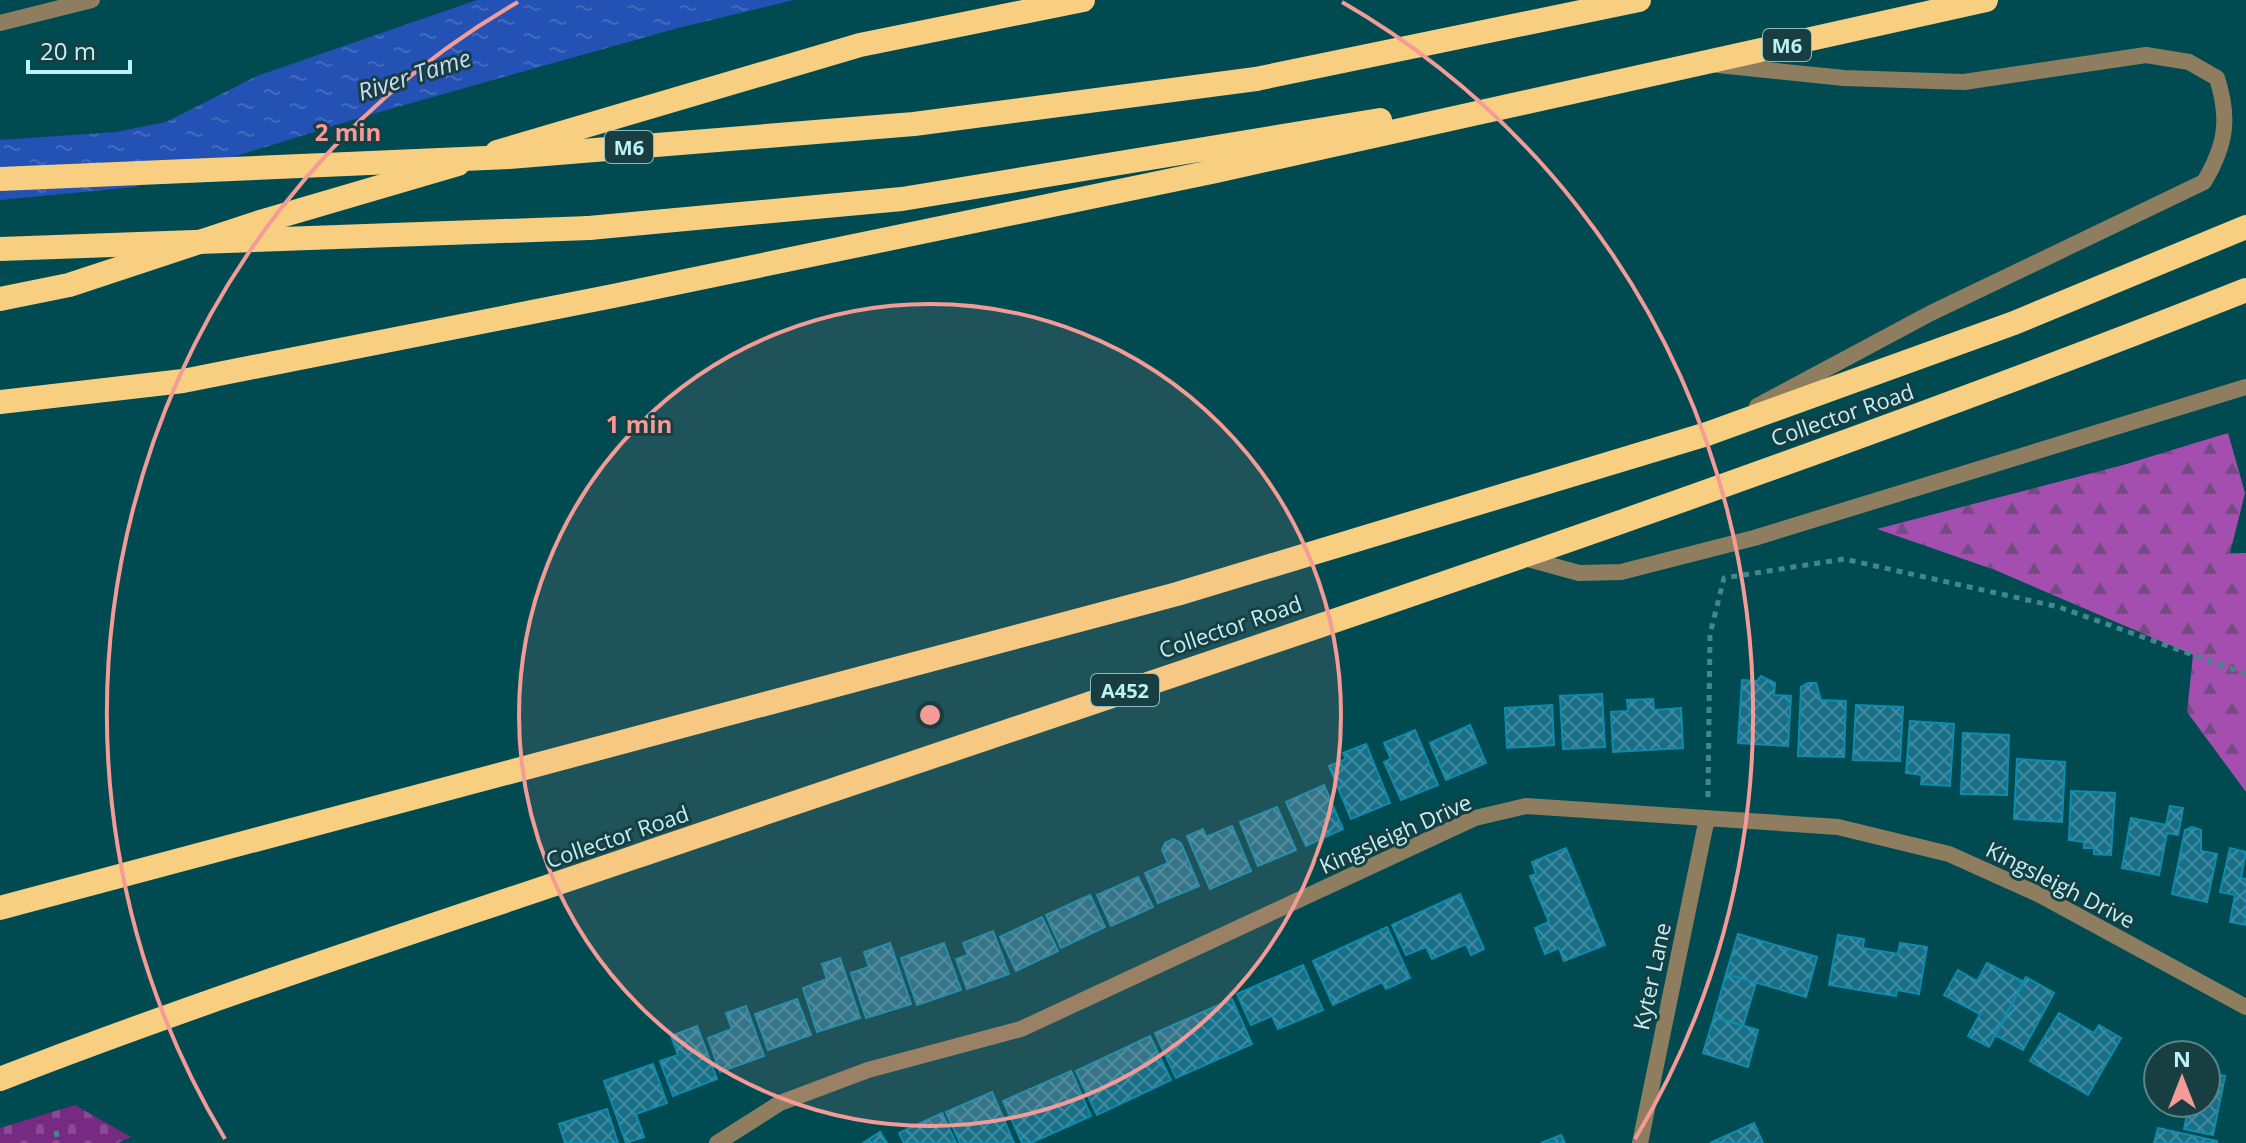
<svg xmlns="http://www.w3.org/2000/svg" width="2246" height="1143" font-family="'Open Sans',sans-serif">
	<defs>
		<pattern id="forest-firs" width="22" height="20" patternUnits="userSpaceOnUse" patternTransform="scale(2)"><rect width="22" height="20" fill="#a44faf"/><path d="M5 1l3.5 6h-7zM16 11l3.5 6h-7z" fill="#744c82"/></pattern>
		<pattern id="cemetery-stones" width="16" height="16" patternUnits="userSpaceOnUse" patternTransform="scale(2)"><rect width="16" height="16" fill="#772a81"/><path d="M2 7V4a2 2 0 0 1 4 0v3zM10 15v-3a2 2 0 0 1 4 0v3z" fill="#884994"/></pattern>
		<pattern id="water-ripples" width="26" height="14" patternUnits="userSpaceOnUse" patternTransform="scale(2)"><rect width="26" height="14" fill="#2451b4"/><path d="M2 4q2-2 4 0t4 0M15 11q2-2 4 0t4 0" fill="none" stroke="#426abf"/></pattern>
		<pattern id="building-cross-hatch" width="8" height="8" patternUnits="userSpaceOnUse" patternTransform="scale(2)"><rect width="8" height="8" fill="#186f88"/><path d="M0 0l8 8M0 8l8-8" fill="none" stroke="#428b9f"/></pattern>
	</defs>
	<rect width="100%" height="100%" fill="#004b51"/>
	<!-- forest -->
	<path fill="url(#forest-firs)" d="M2228 433 2245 493 2230 553H2246V792L2187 712 2193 655 1995 570 1877 529 2123 465Z"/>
	<!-- cemetery -->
	<path fill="url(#cemetery-stones)" d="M75 1105 131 1137 118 1143H0V1128Z"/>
	<!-- water -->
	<path fill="url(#water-ripples)" d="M477 0H794L678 28 369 115 135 187 0 200V140L116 132 166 122 257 76Z"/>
	<!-- building -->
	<path fill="url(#building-cross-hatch)" stroke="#0f8cad" stroke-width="2" d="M1761 676 1775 683 1774 695 1791 696 1788 746 1738 743 1742 680 1757 681Z
		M1808 683H1816L1821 700 1846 701 1844 757 1798 756 1801 687Z
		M1602 694 1605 747 1563 749 1560 696Z
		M1653 699 1654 710 1681 708 1683 748 1613 752 1611 712 1628 711 1627 700Z
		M1552 705 1554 745 1507 748 1505 708Z
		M1856 705 1903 707 1900 761 1853 760Z
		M1910 721 1954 724 1950 786 1921 784 1922 775 1906 773Z
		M1470 725 1486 763 1446 780 1430 743Z
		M1415 730 1438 785 1401 800 1384 762 1391 759 1384 743Z
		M1963 733 2009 735 2007 795 1961 794Z
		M1366 744 1390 803 1351 819 1329 766 1346 759 1343 753Z
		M2017 759 2065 762 2062 822 2014 819Z
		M1324 785 1343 829 1306 846 1286 802Z
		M2071 791 2115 793 2111 855 2094 854V848H2084V842L2069 840Z
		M2170 806 2183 808 2178 835 2167 833 2159 875 2122 868 2131 818 2166 825Z
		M1277 807 1296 850 1258 866 1240 822Z
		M1232 826 1251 871 1210 889 1187 836 1203 829 1206 837Z
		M2192 827 2201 830V851L2217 854 2207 902 2172 894 2185 830Z
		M1173 839 1181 843 1199 886 1158 903 1145 873 1168 863 1162 850 1165 843Z
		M1566 848 1605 945 1564 961 1559 948 1545 954 1535 928 1549 922 1530 876 1536 874 1532 862Z
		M2230 848 2246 852 2241 878 2246 879V925L2230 922 2235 895 2220 892Z
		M1138 877 1153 907 1111 926 1097 895Z
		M1460 894 1484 949 1471 955 1466 944 1432 959 1426 947 1406 955 1392 925Z
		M1090 895 1105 927 1061 948 1046 915Z
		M1042 917 1058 951 1016 971 1000 937Z
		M1387 927 1410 978 1386 989 1382 982 1333 1005 1313 961Z
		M993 931 1009 974 967 989 956 959 968 955 963 943Z
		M1738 934 1817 957 1806 997 1726 974Z
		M1838 935 1864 939 1863 948 1898 954 1900 943 1927 947 1919 994 1897 990 1896 996 1829 985Z
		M890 943 911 1004 866 1018 851 973 869 967 864 952Z
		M944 943 961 990 917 1005 901 958Z
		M840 958 860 1018 817 1032 803 988 827 979 822 964Z
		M1987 963 2024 982 1989 1047 1968 1036 1980 1014 1944 995 1958 970 1977 981Z
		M1303 965 1323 1010 1278 1029 1272 1016 1251 1025 1237 994Z
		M1726 974 1756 983 1743 1026 1714 1017Z
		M2026 977 2054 993 2023 1050 1995 1035Z
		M797 999 811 1035 768 1050 755 1014Z
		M1232 999 1252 1044 1176 1078 1155 1033Z
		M746 1006 764 1056 720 1072 708 1038 732 1029 726 1013Z
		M2059 1013 2094 1033 2099 1025 2121 1038 2088 1095 2030 1061Z
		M1714 1017 1758 1030 1748 1067 1703 1053Z
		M697 1026 717 1079 673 1096 660 1061 678 1055 671 1036Z
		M1150 1036 1171 1080 1097 1115 1076 1071Z
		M653 1064 667 1103 636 1114 644 1137 626 1143 604 1081Z
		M1071 1071 1091 1116 1031 1143H1022L1003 1101Z
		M2206 1072 2225 1076 2213 1135 2184 1129 2188 1110 2172 1107V1103H2206Z
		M992 1092 1014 1143H960L946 1112Z
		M607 1109 618 1143H565L559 1124Z
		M942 1113 956 1143H904L899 1133Z
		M1754 1123 1763 1143H1710Z
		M2158 1128 2217 1141V1143H2154Z
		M880 1132 887 1143H863Z
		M1561 1135 1565 1143H1541Z"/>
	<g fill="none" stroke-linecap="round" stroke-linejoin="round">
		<!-- path -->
		<path stroke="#43878c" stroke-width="5" stroke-dasharray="6 6" stroke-linecap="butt" d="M1708 797 1710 634 1724 578 1844 559 2059 607 2246 674
			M56 1131 58 1143"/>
		<!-- lane -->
		<path stroke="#8e7e5f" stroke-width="16" d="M1718 65 1844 78 1964 82 2146 55 2189 62 2217 78C2230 119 2226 145 2204 182L1931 313 1757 406
			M1521 557 1579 573 1621 572 1754 538 2246 387"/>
		<!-- street -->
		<path stroke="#8e7e5f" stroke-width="16" d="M0 23 92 0
			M717 1143 780 1103 868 1070 1021 1029 1475 818 1526 806 1838 827 1949 854 2040 895 2246 1007
			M1640 1143 1707 818"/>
		<!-- highway -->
		<path stroke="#f8cf80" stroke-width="24" d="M1256 79 1639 0
			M497 152 860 45 1083 0
			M589 228 902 199 1380 120
			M0 299 69 285 260 222 458 164
			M0 402 183 381 613 296 1216 171 1986 0
			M0 908 1177 594 1707 434 2014 323 2246 227
			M0 1079C208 998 421 930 632 858 1172 674 1716 500 2246 290"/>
		<!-- highway-bridge -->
		<path stroke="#f8cf80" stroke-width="24" d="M0 179 509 157 914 124 1256 79
			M0 249 589 228"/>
	</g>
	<!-- distance rings -->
	<circle cx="930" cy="715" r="411" fill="#f59b97" fill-opacity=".12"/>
	<g fill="none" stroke="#f59b97" stroke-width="4">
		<circle cx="930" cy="715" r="411"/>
		<path d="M225 1139A823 823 0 0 1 518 2M1342 2A823 823 0 0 1 1635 1139"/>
	</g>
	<g text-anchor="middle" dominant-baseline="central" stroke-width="6" stroke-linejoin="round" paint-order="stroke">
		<!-- shield labels -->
		<g fill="#183e41" stroke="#8cbcc0" stroke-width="2">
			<rect x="1763" y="29" width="48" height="32" rx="6"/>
			<rect x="605" y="131" width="48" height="32" rx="6"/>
			<rect x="1091" y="674" width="68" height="32" rx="6"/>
		</g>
		<g font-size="20" font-weight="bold" fill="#bdf2f7">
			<text x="1787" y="45">M6</text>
			<text x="629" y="147">M6</text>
			<text x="1125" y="690">A452</text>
		</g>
		<!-- street labels -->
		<g font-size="22" fill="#bdf2f7" stroke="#183e41">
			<text transform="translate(1842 414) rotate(-19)">Collector Road</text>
			<text transform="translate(1230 626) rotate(-19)">Collector Road</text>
			<text transform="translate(1395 833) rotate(-24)">Kingsleigh Drive</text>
			<text transform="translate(617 836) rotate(-19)">Collector Road</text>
			<text transform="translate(2061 884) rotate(27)">Kingsleigh Drive</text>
			<text transform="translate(1651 976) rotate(-78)">Kyter Lane</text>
		</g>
		<!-- water labels -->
		<g font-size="24" font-style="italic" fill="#cddbf6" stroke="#183e41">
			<text transform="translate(414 74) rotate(-18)">River Tame</text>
		</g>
	</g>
	<circle cx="930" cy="715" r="12" fill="#f59b97" stroke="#183e41" stroke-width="4"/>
	<g font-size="24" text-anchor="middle" font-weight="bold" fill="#f59b97" stroke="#183e41" stroke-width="6" stroke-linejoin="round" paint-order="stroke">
		<text x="348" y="141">2 min</text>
		<text x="639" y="433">1 min</text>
	</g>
	<!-- north arrow -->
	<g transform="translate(2182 1079)"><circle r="38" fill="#183e41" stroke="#5a868a" stroke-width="2"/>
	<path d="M0-6L14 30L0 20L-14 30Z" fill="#f59b97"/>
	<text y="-12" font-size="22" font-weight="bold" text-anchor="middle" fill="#bdf2f7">N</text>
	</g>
	<!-- scale -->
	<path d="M28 60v12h102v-12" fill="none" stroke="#bdf2f7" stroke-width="4"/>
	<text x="40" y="60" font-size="24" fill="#bdf2f7" stroke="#183e41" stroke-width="6" paint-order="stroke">20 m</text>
</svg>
